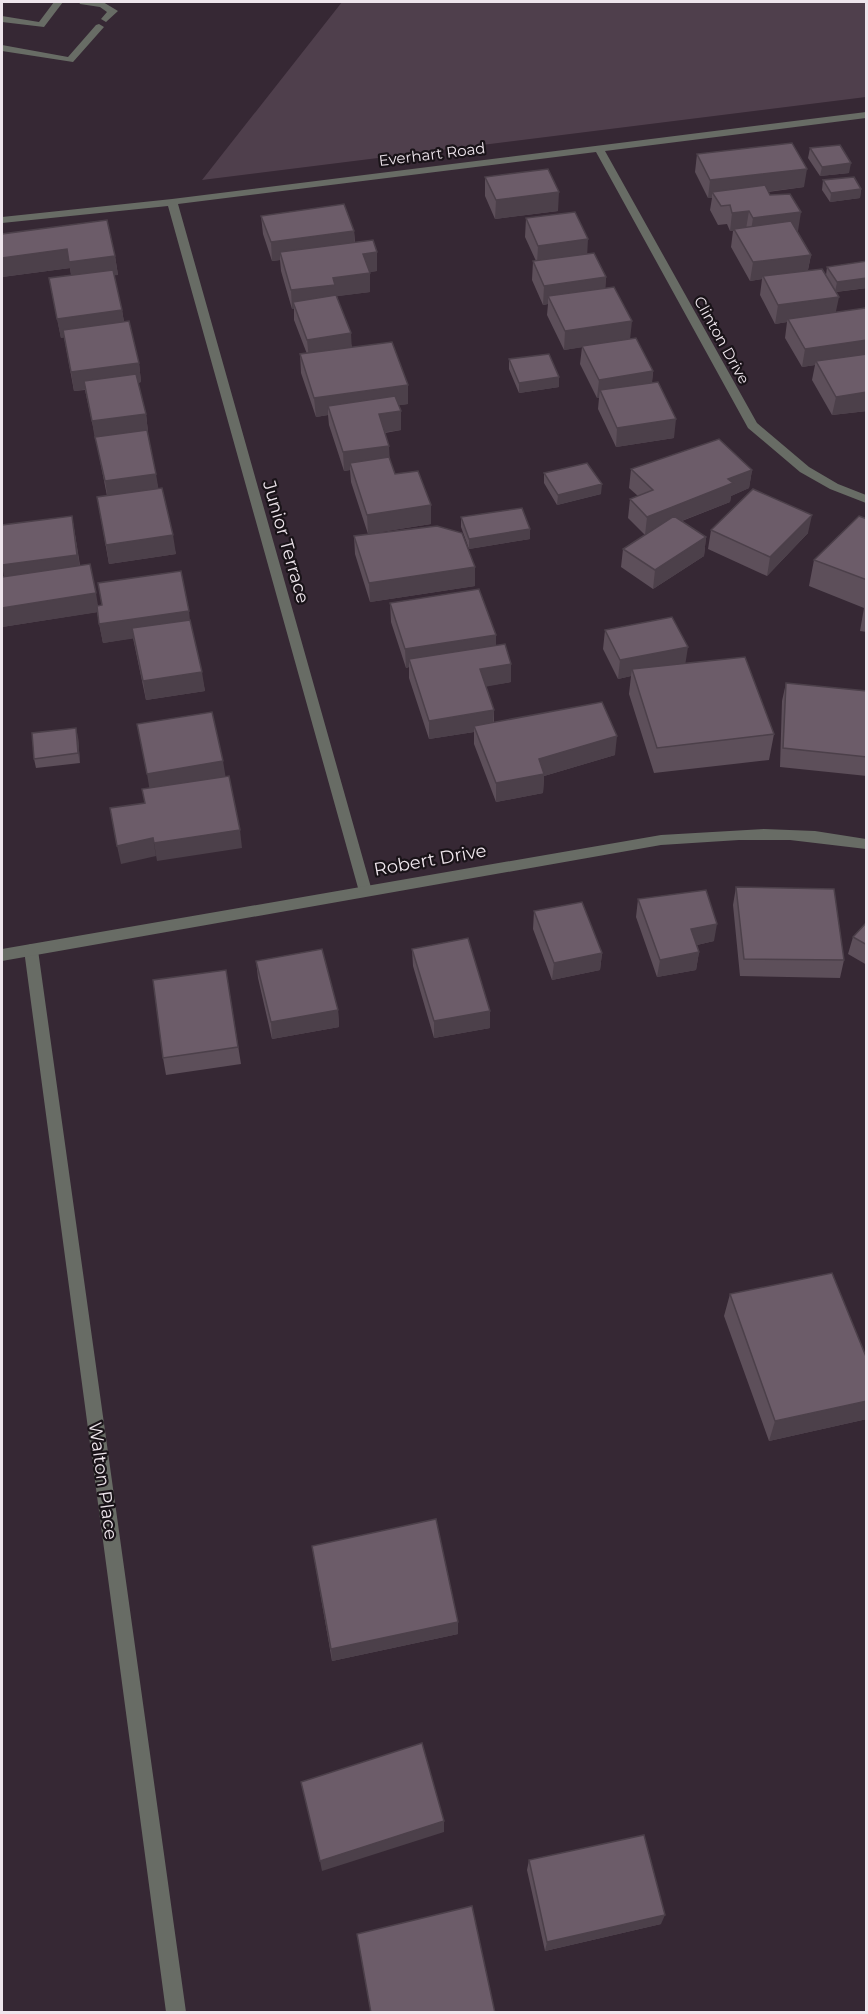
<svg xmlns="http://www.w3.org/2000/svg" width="868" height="2014" font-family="Montserrat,sans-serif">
	<rect width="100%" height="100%" fill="#362834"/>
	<!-- green -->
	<path fill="#4f3f4c" d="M342 2H866V97L202 180Z"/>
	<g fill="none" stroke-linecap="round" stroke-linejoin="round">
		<!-- service -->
		<path fill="#686c65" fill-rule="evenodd" d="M54 2H63L44 27 2 22V16L39 22Z
			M79 2H103L118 11 106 22 101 19 107 12 100 7 80 4Z
			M99 24 104 27 73 62 2 51V45L68 57 96 25Z"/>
		<!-- minor -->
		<path fill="#686c65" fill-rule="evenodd" d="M866 112V118L605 151 757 423 809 467 838 484 866 495V503L830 489 800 472 748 428 596 152 178 204 372 891 370 895H360L168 206 2 223V217L172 199Z
			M31 944 36 946 38 950 186 2012H166L24 950 26 946Z"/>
		<!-- tertiary -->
		<path fill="#686c65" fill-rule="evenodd" d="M764 829 815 831 866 839V849L790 840H739L661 845 2 961V949L661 835Z"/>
	</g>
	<!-- wall -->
	<path fill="#5d4f5a" d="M810 148 849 173 820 176 808 158Z
		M697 154 804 187 768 192 798 231H796L811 255 808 270 826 275 827 267 867 261V288L836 292V312L867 310V411L832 415 812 380 815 365 802 367 785 338 787 322 775 324 760 295 762 279 750 281 731 247 733 231H730L727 224 718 225 710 210 712 198H708L695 172Z
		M485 177 558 211 495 219 485 196Z
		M823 180 861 189 860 198 830 202 822 190Z
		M261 216 354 231 355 242 377 252V271L369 272 370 292 337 296 352 347 408 385V404L399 405 401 430 385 433 389 459 395 474 431 524 368 534 351 482 350 470 344 471 329 425 328 415 316 417 301 373 300 354H307L294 320V309H292L281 271 280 260 272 261 263 234Z
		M526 218 587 254 606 277 605 288 630 339 653 371 652 383 674 438 616 447 598 409 599 398H597L580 364 582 347 564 350 547 315 548 304 543 305 532 280 533 261H536L525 237Z
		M2 234 115 256 118 275H114L122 310 124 322 139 363 141 382 138 383 146 414 148 432 147 433 158 488 176 554 109 564 97 497 107 496 96 440 85 390 74 391 64 337 61 338 49 278 71 275 70 268 2 277Z
		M509 359 559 377V387L519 393 509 369Z
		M631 469 752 470 749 488 731 496 730 502 682 521 706 537 704 556 653 589 621 567 623 549 645 535 628 518 630 499 638 496 629 488Z
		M544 473 601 494 557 505 544 483Z
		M72 516 80 565 98 606 102 605 98 583 190 620 205 691 146 700 133 638 103 643 97 612 2 627V577H4Z
		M461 517 530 529V539L469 549 461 527Z
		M867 519V632L860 631 864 608 809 586 814 560Z
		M711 530 808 533 767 576 708 549Z
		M354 536 475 567V586L370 602 355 554Z
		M390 603 496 645 511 682 486 686 494 710V722L615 755 544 776 543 793 496 802 474 744V732L429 739 409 678V667L406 668 391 622Z
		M605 630 685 663 774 734 769 760 654 773 629 694 631 676 618 679 603 649Z
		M786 683 867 691V776L780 767 782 701Z
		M78 737 80 763 36 768 34 759Z
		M736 887 844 960 840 978 740 976 733 905Z
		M638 899 714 941 697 945 699 952 696 970 657 977 636 917Z
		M534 911 602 953 600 970 552 980 533 929Z
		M867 922V965L848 954 853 937Z
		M412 949 490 1011V1028L434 1038 413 966Z
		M256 961 338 1010 339 1027 272 1039 258 978Z
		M226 970 241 1064 166 1075 163 1058Z
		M730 1294 867 1359V1419L769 1441 724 1316Z
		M312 1546 458 1634 332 1661Z
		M529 1860 661 1924 545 1951 527 1870Z"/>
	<!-- shaded-wall -->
	<path fill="#4c404a" d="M851 163 849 173 820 176 822 167Z
		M807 169 804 187 716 198 712 192V198H708L710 180Z
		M861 189 860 198 830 202 831 193Z
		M559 192 558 211 495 219 496 200Z
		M749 211 746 229H734V231H730L732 213Z
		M801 212 798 231 750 237 753 218Z
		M354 231 355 249 280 252V260L272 261 271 242Z
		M588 239 587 258 537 264 538 246Z
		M67 249 70 268 2 277V258Z
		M377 252V271L364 273 363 254Z
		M811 255 807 274 763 276 762 279 750 281 753 262Z
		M115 256 118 275 72 280 69 262Z
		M370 273V292L293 302 294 309H292L291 290 333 278Z
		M606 277 605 296H548V304L543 305 544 286Z
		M867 278V288L835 292 837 282Z
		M839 297 835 316 788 319 787 322 775 324 778 305Z
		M122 310 125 329 61 338 57 319Z
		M632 321 630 340 564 350 565 331Z
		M351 333 352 352 309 359 307 340Z
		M867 340V358L816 361 815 365 802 367 805 349Z
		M139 363 141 382 74 391 71 372Z
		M653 371 651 390H600L599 398H597L599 380Z
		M559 377V387L519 393V383Z
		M408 385V404L331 415 328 406V415L316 417 314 398Z
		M867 392V411L832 415 836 397Z
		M401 411V430L379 433V414Z
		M146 414 148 432 95 440 92 421Z
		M676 419 674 438 616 447 617 428Z
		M389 446 390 464 350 463V470L344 471 343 452Z
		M752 470 749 488 731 496 730 502 645 535 647 517 728 479Z
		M156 474 159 492 108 500 105 481Z
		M602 484 601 494 557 505 558 495Z
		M431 505V524L368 534 367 515Z
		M812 515 808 533 767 576 770 557Z
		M72 516 81 574 5 584 2 565Z
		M530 529V539L469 549V539Z
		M173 535 176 554 109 564 106 545Z
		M706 537 704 556 653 589 655 570Z
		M475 567V586L370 602 369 583Z
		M96 593 99 612 2 627V608Z
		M189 611 191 630 103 643 99 624Z
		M496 635V654L409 659V667L406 668 405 649Z
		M688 647 685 666 632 669 631 676 618 679 620 660Z
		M511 664V682L479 688 480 669Z
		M202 672 205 691 146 700 143 681Z
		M494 710 493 728 474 726V732L429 739V721Z
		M76 728 78 737 80 763 78 753Z
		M617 736 615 755 544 776 543 793 496 802V783L539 759Z
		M223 761 226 779 150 792 147 774Z
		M240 830 242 848 157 861 154 843Z
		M153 838 156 856 121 864 117 846Z
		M717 924 714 941 688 947 691 929Z
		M699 952 696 970 657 977 660 960Z
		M602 953 600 970 552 980 554 963Z
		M338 1010 339 1027 272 1039 271 1022Z
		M490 1011V1028L434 1038V1021Z
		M867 1401V1419L769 1441 775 1421Z
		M458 1622V1634L332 1661 331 1649Z
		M444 1821V1832L322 1871 320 1861Z
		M665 1915 661 1924 545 1951 547 1942Z"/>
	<!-- building -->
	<path fill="#6c5c69" stroke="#4c404a" stroke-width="1.5" d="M792 143 807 169 710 180 697 154Z
		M840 145 851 163 822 167 810 148Z
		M548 169 559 192 496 200 485 177Z
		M854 177 861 189 831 193 823 180Z
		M765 185 770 195 790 194 801 212 753 218 749 211 732 213 730 205 721 206 712 192Z
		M344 204 354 231 271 242 261 216Z
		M575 212 588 239 538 246 526 218Z
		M107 220 115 256 69 262 67 249 2 258V234Z
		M791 221 811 255 753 262 734 229Z
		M373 240 377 252 363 254 370 273 333 278 335 285 291 290 280 252Z
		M594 253 606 277 544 286 533 261Z
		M867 261V278L837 282 827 267Z
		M822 269 839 297 778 305 763 276Z
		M113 270 122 310 57 319 49 278Z
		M614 287 632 321 565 331 548 296Z
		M336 295 351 333 307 340 293 302Z
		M865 308 867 310V340L805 349 788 319Z
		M129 321 139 363 71 372 63 330Z
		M636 338 653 371 599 380 582 346Z
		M392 342 408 385 314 398 300 354Z
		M549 354 559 377 519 383 509 359Z
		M867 354V392L836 397 816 361Z
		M136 374 146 414 92 421 84 381Z
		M658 382 676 419 617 428 600 390Z
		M395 396 401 411 379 414 389 446 343 452 328 406Z
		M147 430 156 474 105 481 95 437Z
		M719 439 752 470 728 479 733 483 647 517 630 499 653 490 631 469Z
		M389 457 395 474 418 471 431 505 367 515 350 463Z
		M587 463 602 484 558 495 544 473Z
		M162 488 173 535 106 545 97 497Z
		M753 489 812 515 770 557 711 530Z
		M522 508 530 529 469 539 461 517Z
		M72 516 77 555 2 565V525Z
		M674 516 706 537 655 570 623 549Z
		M859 516 867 519V580L814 560Z
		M437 526 462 533 475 567 369 583 354 536Z
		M90 564 96 593 2 608V577Z
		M181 571 189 611 99 624 97 606 102 605 98 583Z
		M479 589 496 635 405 649 390 603Z
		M672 617 688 647 620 660 605 630Z
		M190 620 202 672 143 681 132 628Z
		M505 644 511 664 480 669 494 710 429 721 409 659Z
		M745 657 774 734 657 748 632 669Z
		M786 683 867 691V757L783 748Z
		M602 702 617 736 539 759 544 774 496 783 474 726Z
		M212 712 223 761 147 774 137 724Z
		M76 728 78 753 34 759 32 733Z
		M229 776 240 830 154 843 153 838 117 846 110 808 145 803 142 789Z
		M736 887 834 889 844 960 744 959Z
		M706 890 717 924 691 929 699 952 660 960 638 899Z
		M582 902 602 953 554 963 534 911Z
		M867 922V945L853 937Z
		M468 938 490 1011 434 1021 412 949Z
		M322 949 338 1010 271 1022 256 961Z
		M226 970 238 1047 163 1058 153 980Z
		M832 1273 867 1359V1401L775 1421 730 1294Z
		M436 1519 458 1622 331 1649 312 1546Z
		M422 1743 444 1821 320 1861 301 1782Z
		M644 1835 665 1915 547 1942 529 1860Z
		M472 1906 495 2013H371L357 1934Z"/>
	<g text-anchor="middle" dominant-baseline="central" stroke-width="4.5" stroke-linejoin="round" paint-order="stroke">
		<!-- far-street labels -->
		<g font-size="15" fill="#eee5ec" stroke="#191318">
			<text transform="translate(432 154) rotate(-7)">Everhart Road</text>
			<text transform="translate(722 340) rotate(61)">Clinton Drive</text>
		</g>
		<!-- street labels -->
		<g font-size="18" fill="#eee5ec" stroke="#191318">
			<text transform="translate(286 542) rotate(74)">Junior Terrace</text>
			<text transform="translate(430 860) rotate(-10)">Robert Drive</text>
			<text transform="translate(103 1481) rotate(82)">Walton Place</text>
		</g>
	</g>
	<!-- border -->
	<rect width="868" height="2014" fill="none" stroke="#eee5ec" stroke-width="6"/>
</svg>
